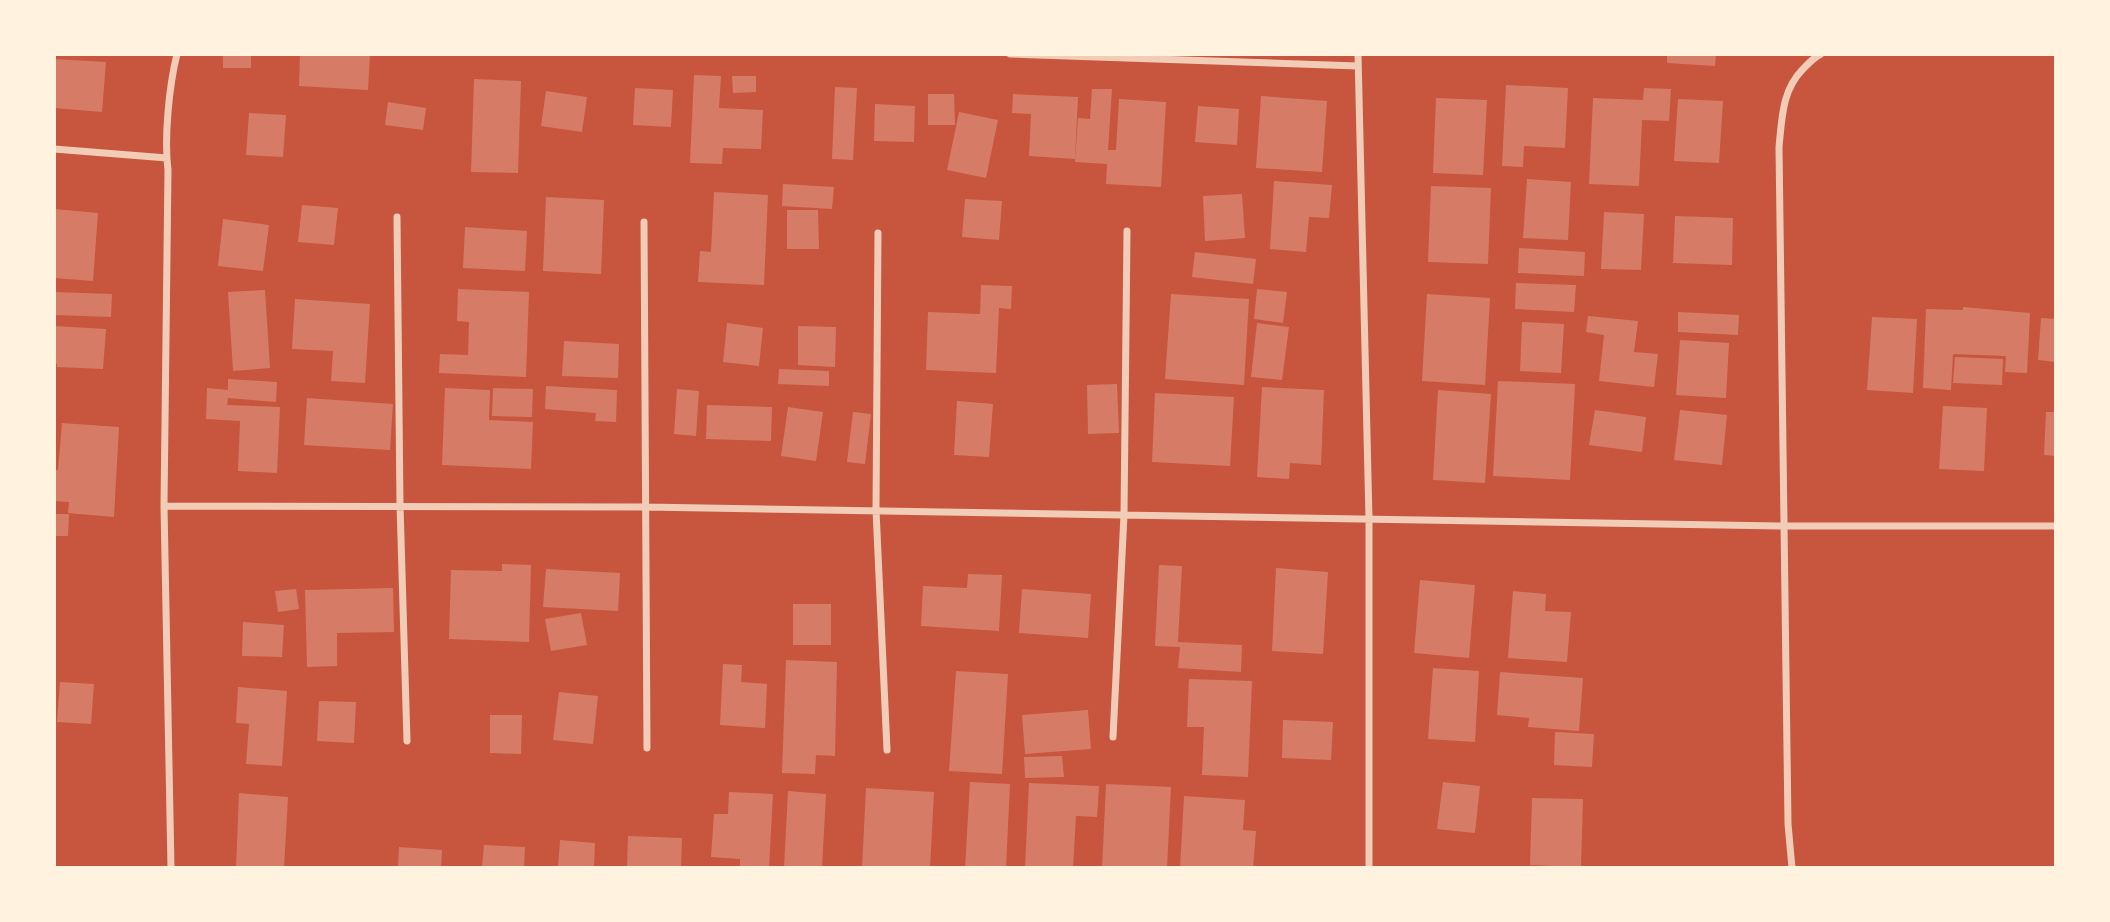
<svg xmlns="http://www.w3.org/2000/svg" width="2110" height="922" font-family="Roboto,sans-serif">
	<rect width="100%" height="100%" fill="#c8553d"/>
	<!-- building -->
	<path fill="#d67c66" d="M223 54H251V68H223Z
		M300 54H370L368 90 299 86Z
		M1667 54H1716L1715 66 1667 63Z
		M54 59 106 62 102 112 54 108Z
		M694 75 721 76 719 108 763 110 761 149 723 148 722 164 690 163Z
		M732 76H756V92L733 93Z
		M474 79 521 81 518 173 471 172Z
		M1506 85 1568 88 1565 148 1524 146 1523 167 1502 166Z
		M835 87 857 88 853 160 832 159Z
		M635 88 673 90 671 127 633 125Z
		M1644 88 1671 89 1669 121 1642 120 1639 186 1589 184 1593 98 1643 100Z
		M1092 89H1112L1108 150H1116L1119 99 1166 102 1161 187 1106 184 1107 164 1075 162 1078 118 1090 119Z
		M546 91 587 97 582 132 541 126Z
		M928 94H954L955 125H928Z
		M1013 94 1078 97 1075 159 1029 156 1031 114 1012 113Z
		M1261 96 1327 101 1322 172 1256 168Z
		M1436 98 1487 100 1483 175 1433 173Z
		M1678 99 1723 101 1719 163 1674 161Z
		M388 102 426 108 423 130 385 125Z
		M875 104 915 106 914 142 874 141Z
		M1198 106 1239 109 1237 145 1195 142Z
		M959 112 998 120 986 178 947 170Z
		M249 113 286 115 283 157 246 155Z
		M1527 179 1571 182 1568 240 1523 238Z
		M1274 181 1332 185 1329 218 1309 217 1306 252 1270 249Z
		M783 184 834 187 832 209 782 206Z
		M1431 186 1491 188 1488 264 1428 262Z
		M714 192 768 195 764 285 698 282 700 251 711 252Z
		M1242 194 1245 238 1205 241 1203 196Z
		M546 197 604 200 601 274 543 271Z
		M965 199 1002 201 999 240 962 237Z
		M302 205 338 208 334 245 298 242Z
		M54 209 98 213 93 281 54 278Z
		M787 210H818L819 249H787Z
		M1604 212 1644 214 1641 270 1601 269Z
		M1675 216 1733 218 1732 265 1673 263Z
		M223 219 269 225 263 271 218 266Z
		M465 227 527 231 525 271 463 268Z
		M1519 248 1585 252 1584 276 1518 273Z
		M1195 252 1256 259 1253 284 1192 277Z
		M1516 283 1576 285 1574 312 1515 309Z
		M981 285 1012 286 1011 309 999 308 996 373 926 370 928 312 980 314Z
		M458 289 529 292 526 377 439 373 440 354 468 355 469 322 457 321Z
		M1257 289 1287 292 1283 323 1254 319Z
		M265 290 270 368 233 371 228 292Z
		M54 292 112 294 111 317 54 315Z
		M1171 294 1249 299 1244 385 1165 379Z
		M1427 294 1490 298 1485 385 1422 381Z
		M295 299 370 304 365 383 331 381 333 351 292 349Z
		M1963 307 2030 313 2027 373 2005 372 2006 356 1953 354 1951 390 1923 388 1926 309 1963 310Z
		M1678 312 1739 315 1738 335 1678 332Z
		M1588 316 1638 321 1634 352 1658 354 1654 387 1599 381 1604 335 1586 332Z
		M1872 317 1917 319 1913 393 1867 390Z
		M2041 318 2056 319V362L2038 360Z
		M1522 322 1564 324 1561 373 1520 371Z
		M727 323 763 328 759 366 723 362Z
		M1257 323 1289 327 1282 380 1251 377Z
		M54 326 106 329 103 369 57 367V364H54Z
		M798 326 836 327 835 367 798 365Z
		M1680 340 1729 343 1726 398 1676 395Z
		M564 341 619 344 618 378 562 376Z
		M1955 357 2003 359 2002 385 1953 383Z
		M779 369 829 371V386L778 384Z
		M228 379 277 382 276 402 228 398 227 405 280 407 277 473 238 471 240 421 206 419 207 388 228 390Z
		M1498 381 1575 384 1570 480 1493 476Z
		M1117 384 1119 433 1088 434 1087 385Z
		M546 386 617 390 616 422 595 421 596 413 545 409Z
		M1262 387 1324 390 1321 465 1290 463 1289 479 1257 477Z
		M445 388 490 390 489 420 533 422 531 469 442 465Z
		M493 388 533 389 532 417 492 416Z
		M677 389 699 391 696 436 674 434Z
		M1438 390 1491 394 1485 483 1433 480Z
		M1155 393 1234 397 1230 466 1152 462Z
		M307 398 393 404 390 450 304 445Z
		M957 401 993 404 989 457 954 455Z
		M707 405 772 407 771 441 706 439Z
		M1943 406 1987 408 1984 471 1939 469Z
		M788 407 823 412 816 461 781 456Z
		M1595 410 1646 417 1642 452 1589 445Z
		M1680 410 1727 415 1722 465 1674 460Z
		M853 412 871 414 865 464 847 462Z
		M2046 412H2056V456L2044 455Z
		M62 423 119 427 114 517 68 513 69 502 54 501V470H58Z
		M54 514H69L68 536H54Z
		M502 564 531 565 529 642 449 639 451 570 502 571Z
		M1159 565 1182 566 1178 642 1242 645 1241 672 1178 668 1180 647 1155 646Z
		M1276 568 1328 572 1323 654 1272 651Z
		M546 569 620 573 618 611 543 607Z
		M968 574 1002 575 999 631 921 626 923 586 967 588Z
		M1420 580 1475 585 1469 658 1414 653Z
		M393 588 394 632 337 633V666L307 667 305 590Z
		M296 589 299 609 278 612 275 591Z
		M1022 589 1091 594 1088 638 1019 633Z
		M1513 591 1546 594 1545 611 1571 612 1567 662 1508 658Z
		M793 604H831V645H793Z
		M581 613 587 645 551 651 545 619Z
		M243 622 284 625 282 657 242 656Z
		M786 660 837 662 835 756 816 755 815 774 782 773Z
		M723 664 742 665 741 682 767 684 765 728 720 725Z
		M1433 668 1479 671 1475 742 1428 739Z
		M956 671 1008 674 1002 774 949 771Z
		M1500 672 1583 678 1579 731 1528 727 1529 718 1497 715Z
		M1189 679 1252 681 1248 777 1202 775 1204 727H1187Z
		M60 682 94 684 91 724 57 722Z
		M238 687 287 691 282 766 246 764 249 724 236 723Z
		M559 692 598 696 593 744 553 740Z
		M319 701 356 702 354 743 317 741Z
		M1088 710 1091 749 1025 754 1022 715Z
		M490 715H522L521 754 490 753Z
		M1283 720 1333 722 1331 760 1282 758Z
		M1555 732 1594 734 1592 767 1554 765Z
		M1062 756 1064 777 1025 778 1024 757Z
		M970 782 1010 784 1006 868H965Z
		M1443 782 1480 786 1475 833 1437 829Z
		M1029 783 1099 786 1097 817 1076 816 1073 868H1025Z
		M1106 784 1171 787 1167 868H1102Z
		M866 788 934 792 930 868H862Z
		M788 791 826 794 822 868H784Z
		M729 792 773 794 769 868H740V859L711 857 714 814H728Z
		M239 793 288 797 284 868H236Z
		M1184 796 1245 800 1243 830 1256 831 1253 868H1180Z
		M1532 798 1583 799 1581 867 1530 865Z
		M628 836 682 838 681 868H627Z
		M560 840 595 843 594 868H558Z
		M484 845 525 847 524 868H482Z
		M399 847 442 850 441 868H398Z"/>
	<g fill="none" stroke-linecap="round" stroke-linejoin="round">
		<!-- minor -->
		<path stroke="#f1ccb7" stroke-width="7" d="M1010 54 1358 66
			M1358 54 1369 519V868
			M54 149 167 158
			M397 217 400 505 407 741
			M644 222 647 748
			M878 233 876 510 887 750
			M164 506 645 507 1784 526H2056
			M1113 737 1124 515 1127 231
			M171 868 164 506 168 170C164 138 169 86 177 54
			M1792 868 1788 824 1779 147C1782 118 1782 90 1803 69 1809 63 1813 58 1821 54"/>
	</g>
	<!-- border -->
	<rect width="2110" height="922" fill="none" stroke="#fff3e0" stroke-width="112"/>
</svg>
